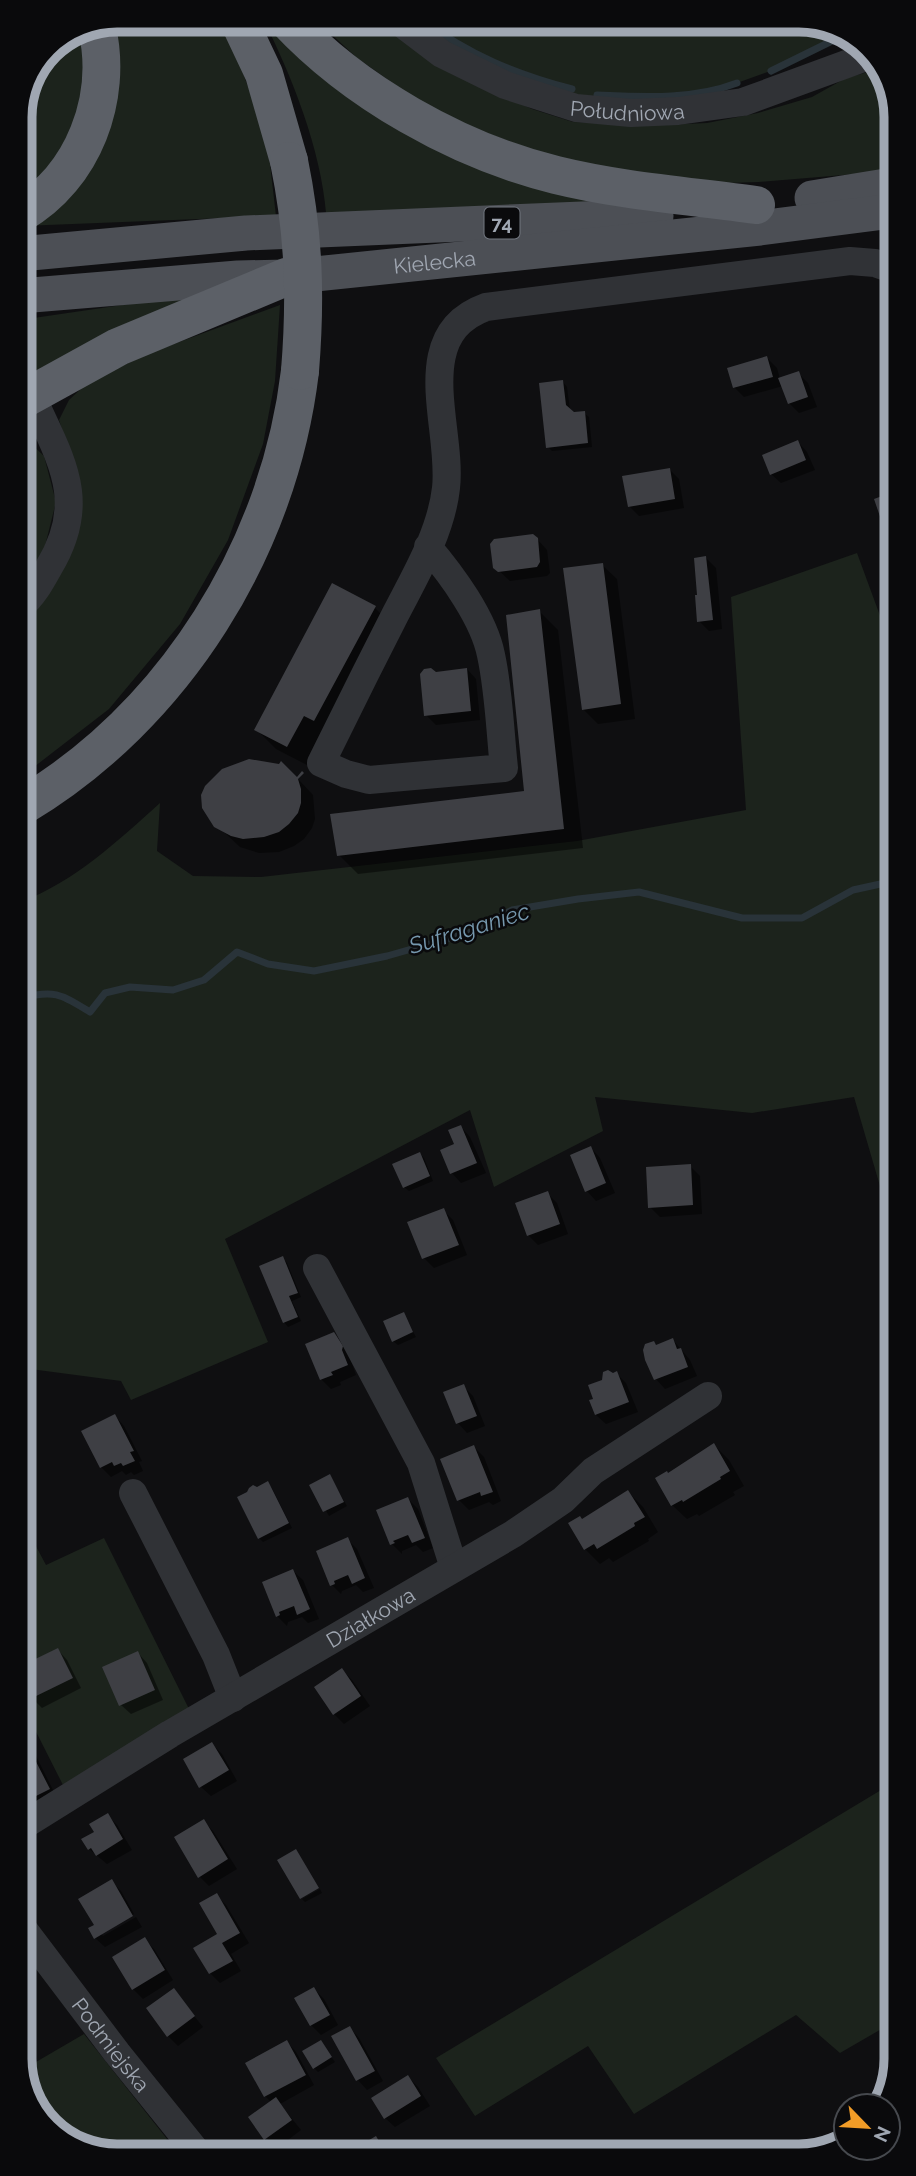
<svg xmlns="http://www.w3.org/2000/svg" width="916" height="2176" font-family="Raleway,sans-serif">
	<rect width="100%" height="100%" fill="#0f0f11"/>
	<!-- green -->
	<path fill="#1c231c" d="M117 19H217L236 54 267 138 276 216 22 226 57 201 113 21Z
		M263 19H268L328 72 672 208 326 213C321 150 292 76 263 19Z
		M315 19H380L394 33 491 91 532 109 573 122 663 125 707 123 758 113 812 97 846 78 868 72 884 74 892 86V171L759 182 698 184 560 160 465 125 418 101 356 57Z
		M416 19H806L855 38 835 43 779 68 737 83 725 90 667 101H611L567 96 451 49Z
		M84 33 83 101 67 142 46 176 20 199V158L36 139 32 83 48 48Z
		M238 288 140 318 20 379V320Z
		M280 305 275 381 263 444 228 540 180 624 109 709 21 777V616L62 570 76 541 81 488 59 420 69 400 88 382 152 352Z
		M20 441 29 442 44 456 56 502 44 550 21 590Z
		M857 553 893 651 895 1244 894 1234 854 1097 752 1113 595 1097 603 1131 494 1187 470 1110 225 1239 268 1342 131 1400 121 1381 23 1368 21 902C74 882 119 840 160 803L157 851 193 876 261 877 577 841 746 810 731 597Z
		M23 1522 46 1565 104 1538 190 1711 63 1785 23 1706Z
		M896 1781 897 2020 840 2053 796 2015 634 2114 588 2046 475 2116 436 2058Z
		M84 2034 167 2139 140 2156 110 2157 57 2136 24 2090V2069Z"/>
	<!-- shadow -->
	<path fill="#0007" d="M767 358 777 368 780 379 798 373 808 383 817 407 799 413 789 403 783 386 744 397 734 387Z
		M563 382 567 387 570 410 574 414 584 413 589 417 592 447 552 451 548 447Z
		M798 442 807 452 815 470 781 483 771 474Z
		M669 469 679 479 684 508 639 516 629 506Z
		M537 539 547 550 550 573 547 576 510 581 495 567Z
		M706 558 716 568 722 629 709 631 699 621V596Z
		M602 565 617 579 635 719 598 724 583 709Z
		M374 607 394 627 324 734 307 765 276 749 256 729Z
		M539 611 558 630 583 848 358 874 339 855 526 792Z
		M467 669 476 679 480 720 436 725 426 715Z
		M298 779 313 795 315 819 312 828 304 839 294 846 279 852 259 853 240 847 208 817Z
		M461 1127 470 1137 486 1173 461 1183 452 1173Z
		M591 1148 600 1158 615 1193 596 1201 587 1191Z
		M420 1154 424 1158 433 1181 409 1191 404 1187Z
		M690 1166 700 1176 702 1214 660 1217 650 1207Z
		M547 1193 557 1203 568 1234 538 1245 528 1235Z
		M443 1210 453 1220 467 1255 434 1268 424 1258Z
		M283 1258 287 1263 301 1297 292 1301 301 1321 288 1327 284 1322Z
		M403 1314 416 1337 398 1345 393 1341Z
		M333 1334 352 1357 351 1361 356 1375 340 1382 341 1385 331 1389 321 1379Z
		M673 1340 690 1360 697 1376 665 1389 656 1379 654 1343 657 1346Z
		M616 1373 626 1383 638 1412 606 1424 596 1415Z
		M463 1386 473 1396 485 1426 467 1433 458 1423Z
		M115 1416 124 1426 142 1461 139 1462 143 1471 134 1475 131 1472 126 1475 122 1471 111 1477 101 1467Z
		M714 1445 729 1460 744 1486 733 1492 735 1495 699 1516 697 1514 687 1519 672 1505 668 1475Z
		M474 1447 484 1457 501 1501 493 1505 489 1502 469 1510 459 1500 443 1460Z
		M330 1477 347 1506 329 1516 312 1486Z
		M267 1483 272 1488 292 1528 263 1542 259 1538Z
		M628 1492 643 1507 658 1532 648 1539 649 1541 613 1562 609 1558 600 1564 585 1549 582 1521Z
		M408 1499 418 1509 433 1548 423 1552 416 1545 402 1551V1554L392 1544 379 1511Z
		M347 1539 357 1549 374 1588 363 1592 356 1585 342 1591 341 1594 332 1585Z
		M293 1571 303 1580 319 1619 308 1623 302 1617 288 1622 287 1626 277 1616Z
		M23 1635 28 1644 23 1646Z
		M58 1650 67 1660 81 1688 42 1708 32 1698Z
		M138 1653 147 1663 163 1700 131 1714 121 1705Z
		M342 1670 352 1680 370 1706 344 1724 334 1714Z
		M212 1744 222 1754 237 1781 211 1796 201 1787Z
		M26 1746 36 1756 58 1800 36 1811 24 1797 23 1748Z
		M107 1815 117 1825 132 1850 107 1864 89 1849Z
		M203 1821 213 1831 237 1869 209 1886 200 1877Z
		M111 1881 121 1891 134 1914 100 1933 103 1936 136 1917 142 1927 105 1947 95 1938 96 1926Z
		M320 1889 322 1893 305 1902 302 1899Z
		M216 1895 226 1905 249 1943 231 1954 241 1971 220 1983 210 1973 219 1935Z
		M144 1939 154 1949 173 1980 143 1999 133 1989 114 1958Z
		M314 1989 324 1999 338 2025 321 2035 311 2025Z
		M173 1990 203 2027 178 2046 168 2036Z
		M350 2028 359 2038 383 2081 367 2090 358 2080Z
		M287 2042 296 2052 314 2085 280 2104 301 2130 276 2149 250 2118 271 2102 265 2096 248 2064Z
		M321 2043 335 2062 318 2072 314 2068Z
		M408 2077 418 2087 430 2106 395 2127 385 2118Z"/>
	<g fill="none" stroke-linecap="round" stroke-linejoin="round">
		<!-- stream -->
		<path stroke="#293339" stroke-width="7" d="M421 19C469 55 515 74 572 89
			M771 71 836 39 849 36
			M597 95C644 97 693 100 737 83
			M22 998C55 989 62 995 90 1012L105 993 130 987 173 990 204 980 237 952 268 964 314 971 387 956 475 931 512 910 578 899 639 892 742 918H802L853 890 894 881"/>
	</g>
	<!-- building -->
	<path fill="#3e3f44" d="M767 356 773 377 733 388 727 368Z
		M799 371 808 397 788 404 778 378Z
		M563 380 566 405 574 412 585 411 588 443 546 448 539 383Z
		M798 440 806 460 770 475 762 455Z
		M670 468 675 499 628 507 622 476Z
		M893 492V535L887 537 874 499Z
		M533 534 538 538 540 562 537 567 498 572 493 568 490 544 494 539Z
		M706 556 713 620 697 622 695 595H697L694 558Z
		M603 563 621 704 582 710 563 568Z
		M332 583 376 606 314 721 304 716 287 747 254 730Z
		M540 609 564 829 337 856 330 814 524 791 506 615Z
		M431 668 436 672 467 668 471 711 424 716 420 674 424 669Z
		M249 759 279 764 281 761 297 777 302 771 304 773 298 779 301 789V803L298 813 289 824 279 832 264 837 243 839 231 836 214 827 202 808 201 795 205 786 222 769Z
		M461 1125 477 1163 450 1174 440 1150 454 1144 448 1130Z
		M591 1146 606 1183 585 1192 570 1155Z
		M420 1152 430 1176 403 1188 392 1164Z
		M691 1164 693 1205 648 1208 646 1167Z
		M548 1191 560 1224 527 1236 515 1203Z
		M444 1208 459 1245 422 1259 407 1222Z
		M283 1256 298 1293 289 1296 298 1317 283 1323 259 1266Z
		M404 1312 413 1332 392 1342 383 1321Z
		M334 1332 343 1346 342 1350 348 1365 331 1372 333 1375 320 1380 305 1344Z
		M673 1338 677 1349 681 1348 688 1367 654 1380 645 1360 643 1350 645 1344 654 1341 656 1345Z
		M608 1370 613 1373 617 1371 629 1402 595 1415 589 1400 593 1399 588 1385 602 1380 603 1372Z
		M464 1384 477 1416 456 1424 443 1392Z
		M115 1414 134 1451 130 1452 135 1461 123 1466 121 1463 114 1466 112 1462 100 1468 81 1431Z
		M714 1443 730 1471 720 1477 721 1479 683 1502 682 1500 671 1506 655 1478 667 1471 668 1473Z
		M474 1445 493 1492 481 1496 480 1492 457 1501 440 1459Z
		M330 1474 344 1502 323 1512 309 1485Z
		M268 1481 289 1523 258 1539 237 1497 247 1492 249 1488 253 1485 257 1487Z
		M628 1490 645 1517 634 1523 635 1526 597 1549 594 1544 584 1550 568 1523 580 1516 582 1519Z
		M408 1497 425 1538 412 1543 408 1535 393 1541 395 1543 390 1545 376 1510Z
		M348 1537 365 1578 352 1584 348 1575 334 1581 335 1584 330 1586 316 1551Z
		M293 1569 310 1609 297 1615 294 1606 279 1612 280 1615 276 1617 262 1582Z
		M58 1648 73 1678 30 1699 23 1685V1665Z
		M138 1651 155 1690 119 1706 102 1667Z
		M342 1668 361 1696 333 1715 314 1687Z
		M212 1742 229 1770 199 1788 183 1759Z
		M27 1744 50 1789 24 1802 23 1746Z
		M108 1813 123 1839 96 1856 91 1848 88 1850 81 1839 94 1832 89 1824Z
		M204 1819 228 1859 198 1878 174 1837Z
		M296 1849 319 1888 300 1899 277 1860Z
		M112 1879 133 1916 94 1939 88 1928 94 1925 78 1899Z
		M217 1893 240 1933 222 1943 233 1961 209 1974 193 1948 217 1934 199 1903Z
		M145 1937 165 1970 132 1990 112 1957Z
		M314 1987 330 2015 310 2026 294 1998Z
		M174 1988 195 2016 167 2037 146 2008Z
		M350 2026 375 2071 356 2081 331 2036Z
		M287 2040 306 2075 264 2097 245 2063Z
		M321 2040 332 2057 313 2069 302 2051Z
		M408 2075 421 2096 384 2119 371 2098Z
		M276 2097 292 2120 264 2140 248 2117Z
		M376 2136 387 2155H350L349 2152Z"/>
	<g fill="none" stroke-linecap="round" stroke-linejoin="round">
		<!-- minor -->
		<g stroke="#303236" stroke-width="28">
			<path id="s1" d="M396 19 442 54 505 85 576 108 631 113 678 111 743 102 863 58H872"/>
			<path d="M428 547C452 575 484 619 491 655 499 692 500 731 504 768L369 780 346 774 321 763C345 714 370 664 395 615 415 576 441 533 446 488 453 428 408 335 486 307L850 261 875 263 892 269"/>
			<path d="M21 606C34 595 41 581 49 567 90 499 59 458 31 394"/>
			<path d="M317 1268 421 1463 454 1568"/>
			<path d="M133 1493 216 1655 233 1698"/>
			<path id="s2" d="M24 1825 170 1734 513 1534 563 1500 593 1471 708 1396"/>
			<path id="s3" d="M24 1930 117 2053 200 2156"/>
		</g>
		<!-- major -->
		<g stroke="#4c4f55" stroke-width="35">
			<path d="M812 198 892 185"/>
			<path d="M20 254 246 233 656 216"/>
			<path id="s4" d="M20 296 238 278 286 277 760 228 892 211"/>
		</g>
		<!-- highway -->
		<path stroke="#5c6067" stroke-width="38" d="M238 19 264 74 289 161
			M286 19C354 92 458 151 556 175 621 191 690 196 756 205
			M20 214C84 177 113 98 97 28
			M20 401 118 347 286 277
			M21 807C175 715 279 548 300 371"/>
		<!-- highway-bridge -->
		<path stroke="#5c6067" stroke-width="38" d="M289 161C304 234 306 297 300 371"/>
	</g>
	<g text-anchor="middle" dominant-baseline="central" stroke-width="5" stroke-linejoin="round" paint-order="stroke">
		<!-- shield labels -->
		<rect fill="#0a0a0c" stroke="#737880" stroke-width="2" x="484.5" y="207.5" width="35" height="31" rx="5"/>
		<g font-size="19" font-weight="bold" fill="#a0a7b2">
			<text x="502" y="223">74</text>
		</g>
		<!-- street labels -->
		<g font-size="21" fill="#a0a7b2" stroke="#0a0a0c">
			<text stroke="none"><textPath href="#s1" startOffset="254">Południowa</textPath></text>
			<text stroke="none"><textPath href="#s4" startOffset="416">Kielecka</textPath></text>
			<text stroke="none"><textPath href="#s2" startOffset="404">Działkowa</textPath></text>
			<text stroke="none"><textPath href="#s3" startOffset="144">Podmiejska</textPath></text>
		</g>
		<!-- water labels -->
		<g font-size="23" font-style="italic" fill="#7698ae" stroke="#0a0a0c">
			<text transform="translate(469 928) rotate(-17)">Sufraganiec</text>
		</g>
	</g>
	<!-- crop -->
	<path d="M0 0H916V2176H0ZM117 32H799A85 85 0 0 1 884 117V2059A85 85 0 0 1 799 2144H117A85 85 0 0 1 32 2059V117A85 85 0 0 1 117 32Z" fill="#0a0a0c" fill-rule="evenodd"/>
	<path fill="none" stroke="#a0a7b2" stroke-width="9" d="M117 32H799A85 85 0 0 1 884 117V2059A85 85 0 0 1 799 2144H117A85 85 0 0 1 32 2059V117A85 85 0 0 1 117 32Z"/>
	<!-- north arrow -->
	<g transform="translate(867 2127) rotate(115)"><circle r="33" fill="#0a0a0c" stroke="#46494e" stroke-width="2"/>
	<path d="M0-5L12 26L0 18L-12 26Z" fill="#f19c27"/>
	<text y="-10" font-size="19" font-weight="bold" text-anchor="middle" fill="#a0a7b2">N</text>
	</g>
</svg>
